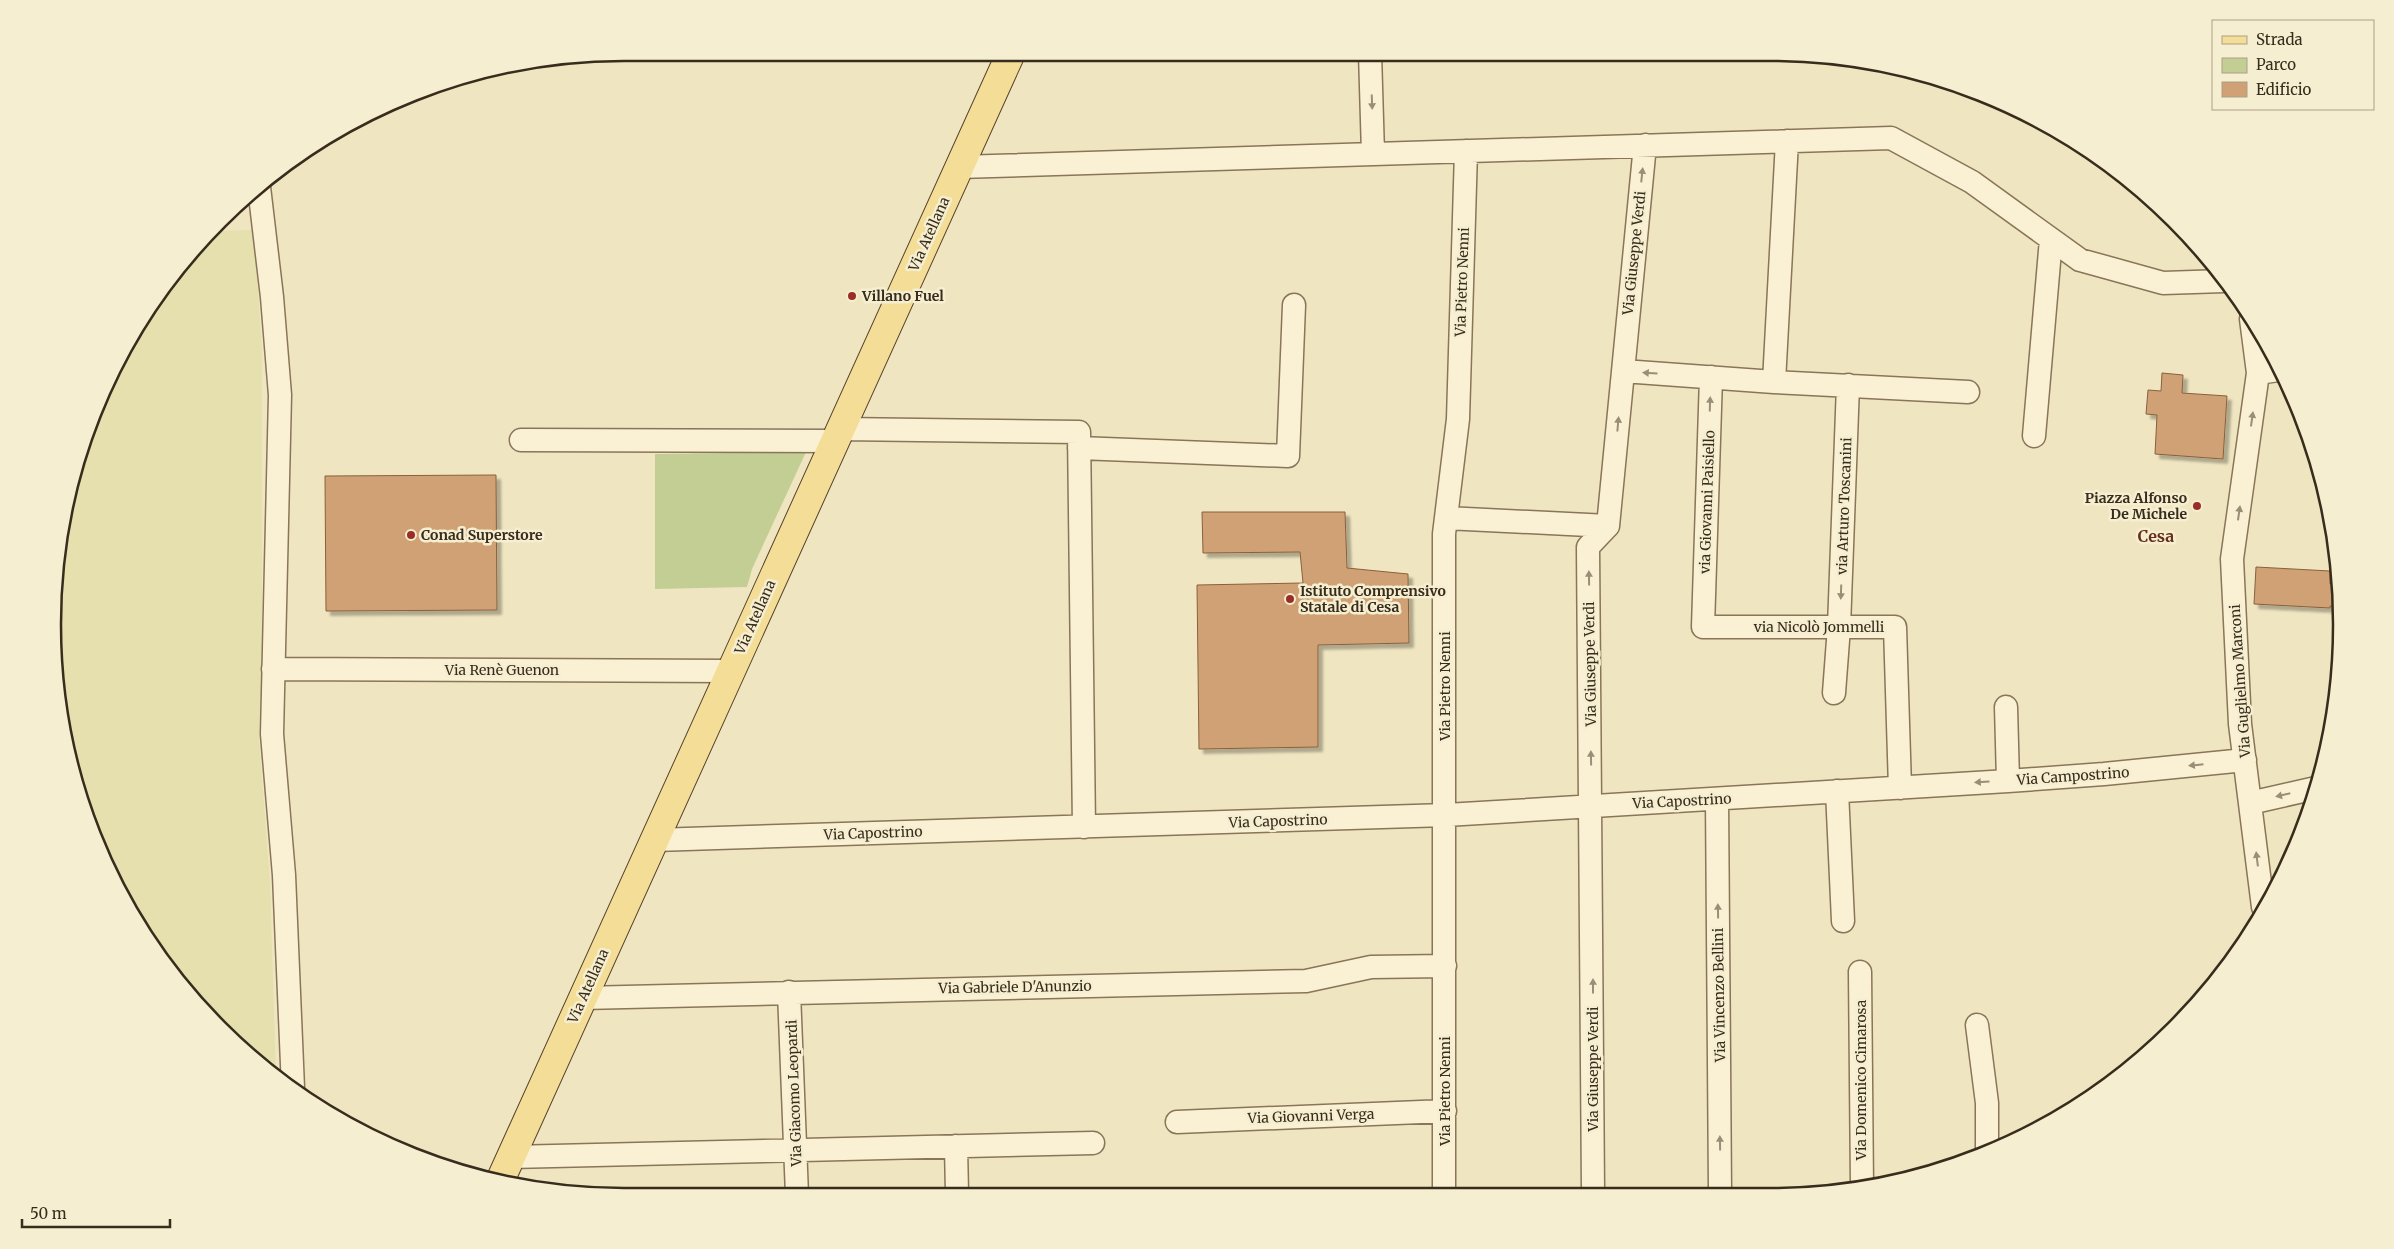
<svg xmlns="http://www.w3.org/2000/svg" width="2394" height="1249" font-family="Merriweather,serif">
	<defs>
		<filter id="shadow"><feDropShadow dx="4.5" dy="4.5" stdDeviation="1" flood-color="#0004"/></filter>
	</defs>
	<rect width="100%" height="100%" fill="#efe5c0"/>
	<!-- farmland -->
	<path fill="#e5e0ae" d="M254 230 262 352V654L259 739 270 883 276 1078 220 1029 149 943 111 877 72 773 57 699 54 587 72 477 96 405 149 307 195 247 211 231Z"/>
	<!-- green -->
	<path fill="#c3ce94" d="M806 452 752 569 747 587 655 589V454Z"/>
	<!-- building -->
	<path fill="#cfa175" stroke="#89603d" filter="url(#shadow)" d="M2162 373 2183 375 2182 393 2227 396 2223 459 2155 454 2157 415 2146 414 2148 390 2161 391Z
		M496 475 497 610 326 611 325 476Z
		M1202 512H1345L1347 568 1408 574 1409 643 1318 645V747L1199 749 1197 585 1303 583 1300 552 1203 553Z
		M2256 567 2330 571V584H2338V606H2330V608L2254 604Z"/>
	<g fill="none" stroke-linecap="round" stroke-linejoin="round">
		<defs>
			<path id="minor" d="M1370 53 1373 154
				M959 167 1891 138 1972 182 2080 260 2163 283 2224 281
				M259 187 272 297 280 395 272 734 284 875 293 1088
				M2251 319 2258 373 2232 559 2240 724 2263 907
				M1623 371 1774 382 1968 392
				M2258 373 2279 370
				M1711 377 1703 627H1895L1900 788
				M1774 382 1787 141
				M841 429 1079 432 1084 827
				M2034 436 2051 239
				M521 440 835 441
				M1079 448 1288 456 1294 305
				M1446 518 1608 526
				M273 669 731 671
				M1834 693 1839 627 1848 385
				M2006 707 2008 781
				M1837 791 1843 921
				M1717 799 1720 1192
				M2250 803 2316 788
				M655 840 1446 815 2008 781 2104 774 2245 760
				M1860 972 1862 1187
				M789 992 797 1195
				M583 998 1306 981 1371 967 1445 966
				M1977 1025 1987 1103V1153
				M1177 1122 1445 1111
				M956 1146 957 1194
				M511 1157 1093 1143
				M1593 1192 1588 547 1608 526 1645 145
				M1444 1193V534L1458 419 1466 151"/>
			<path id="major" d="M500 1181 1011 53"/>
		</defs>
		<!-- minor casing -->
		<use href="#minor" stroke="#897558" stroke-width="25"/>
		<!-- major casing -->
		<use href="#major" stroke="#56432c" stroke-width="30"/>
		<!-- minor -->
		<use href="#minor" stroke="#faf1d4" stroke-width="22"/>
		<!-- major -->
		<use href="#major" stroke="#f4de97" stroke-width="28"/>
	</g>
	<!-- one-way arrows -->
	<defs><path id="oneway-solid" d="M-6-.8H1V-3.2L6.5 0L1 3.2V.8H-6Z" transform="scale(1.25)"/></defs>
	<g fill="#998e78">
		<use href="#oneway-solid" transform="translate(1372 102) rotate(88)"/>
		<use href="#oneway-solid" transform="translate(1642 175) rotate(-84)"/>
		<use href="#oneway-solid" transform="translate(1650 373) rotate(-176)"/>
		<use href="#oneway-solid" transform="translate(1710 404) rotate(-88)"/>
		<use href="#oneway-solid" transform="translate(2252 419) rotate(-82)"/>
		<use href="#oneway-solid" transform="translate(1618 424) rotate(-85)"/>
		<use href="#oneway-solid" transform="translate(2239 513) rotate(-82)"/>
		<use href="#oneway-solid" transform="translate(1589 578) rotate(-91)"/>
		<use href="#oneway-solid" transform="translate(1841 592) rotate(92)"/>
		<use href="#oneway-solid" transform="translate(1591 758) rotate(-91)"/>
		<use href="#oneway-solid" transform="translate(2196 765) rotate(174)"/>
		<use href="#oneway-solid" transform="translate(1982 782) rotate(176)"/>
		<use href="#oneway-solid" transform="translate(2283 795) rotate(167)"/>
		<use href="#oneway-solid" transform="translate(2257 859) rotate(-97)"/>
		<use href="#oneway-solid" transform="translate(1718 911) rotate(-91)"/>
		<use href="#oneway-solid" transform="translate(1593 986) rotate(-90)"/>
		<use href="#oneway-solid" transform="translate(1720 1143) rotate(-91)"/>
	</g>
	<!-- markers -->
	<g fill="#9a2d26" stroke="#f6eed0" stroke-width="2">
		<circle cx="852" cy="296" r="5"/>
		<circle cx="2197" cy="506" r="5"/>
		<circle cx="411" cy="535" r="5"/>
		<circle cx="1290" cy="599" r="5"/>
	</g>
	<g text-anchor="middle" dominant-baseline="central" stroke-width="5" stroke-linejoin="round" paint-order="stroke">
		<!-- street labels -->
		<g font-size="14" fill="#382c1d" stroke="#f6eed0">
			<text transform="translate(929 234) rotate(-66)">Via Atellana</text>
			<text transform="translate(1634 253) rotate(-84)">Via Giuseppe Verdi</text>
			<text transform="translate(1462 282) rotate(-88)">Via Pietro Nenni</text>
			<text transform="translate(1707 502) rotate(-88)">via Giovanni Paisiello</text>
			<text transform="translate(1844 506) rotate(-88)">via Arturo Toscanini</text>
			<text transform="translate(755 617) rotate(-66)">Via Atellana</text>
			<text x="1819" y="627">via Nicolò Jommelli</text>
			<text transform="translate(1590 664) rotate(-91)">Via Giuseppe Verdi</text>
			<text x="502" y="670">Via Renè Guenon</text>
			<text transform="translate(2240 681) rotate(-94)">Via Guglielmo Marconi</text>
			<text transform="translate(1445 686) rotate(-90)">Via Pietro Nenni</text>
			<text transform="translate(2073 776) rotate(-4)">Via Campostrino</text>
			<text transform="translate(1682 801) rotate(-3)">Via Capostrino</text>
			<text transform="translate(1278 821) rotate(-2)">Via Capostrino</text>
			<text transform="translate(873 833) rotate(-2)">Via Capostrino</text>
			<text transform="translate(588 986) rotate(-66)">Via Atellana</text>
			<text transform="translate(1015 987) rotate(-1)">Via Gabriele D'Anunzio</text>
			<text transform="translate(1719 995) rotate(-91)">Via Vincenzo Bellini</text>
			<text transform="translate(1593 1069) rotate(-90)">Via Giuseppe Verdi</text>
			<text transform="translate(1861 1080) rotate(-90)">Via Domenico Cimarosa</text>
			<text transform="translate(1445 1091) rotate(-90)">Via Pietro Nenni</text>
			<text transform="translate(794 1093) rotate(-92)">Via Giacomo Leopardi</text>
			<text transform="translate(1311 1116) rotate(-2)">Via Giovanni Verga</text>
		</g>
		<!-- poi labels -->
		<g font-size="14" font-weight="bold" fill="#382c1d" stroke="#f6eed0" text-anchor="start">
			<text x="862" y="296">Villano Fuel</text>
			<text x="2187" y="498" text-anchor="end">Piazza Alfonso<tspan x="2187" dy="16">De Michele</tspan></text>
			<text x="421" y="535">Conad Superstore</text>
			<text x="1300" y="591">Istituto Comprensivo<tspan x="1300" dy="16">Statale di Cesa</tspan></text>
		</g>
		<!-- quarter labels -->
		<g font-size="16" font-weight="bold" fill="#66301b" stroke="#f6eed0">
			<text x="2156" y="536">Cesa</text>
		</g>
	</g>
	<!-- crop -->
	<path d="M0 0H2394V1249H0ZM624 61H1770A563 563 0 0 1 2333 624V625A563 563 0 0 1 1770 1188H624A563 563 0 0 1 61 625V624A563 563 0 0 1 624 61Z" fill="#f6eed0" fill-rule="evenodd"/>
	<path fill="none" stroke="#382c1d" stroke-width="2.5" d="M624 61H1770A563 563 0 0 1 2333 624V625A563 563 0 0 1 1770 1188H624A563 563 0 0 1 61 625V624A563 563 0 0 1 624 61Z"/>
	<!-- legend -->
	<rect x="2212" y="20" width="162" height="90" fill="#f6eed0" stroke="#aaa088"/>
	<rect x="2222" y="36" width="25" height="8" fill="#f4de97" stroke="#aaa088"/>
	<text x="2256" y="45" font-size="15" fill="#382c1d">Strada</text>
	<rect x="2222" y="58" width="25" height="15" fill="#c3ce94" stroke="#aaa088"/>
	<text x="2256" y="70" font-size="15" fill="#382c1d">Parco</text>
	<rect x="2222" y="82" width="25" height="15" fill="#cfa175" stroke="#aaa088"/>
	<text x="2256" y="95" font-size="15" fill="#382c1d">Edificio</text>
	<!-- scale -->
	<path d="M22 1219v8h148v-8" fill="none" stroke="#382c1d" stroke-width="2.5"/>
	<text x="30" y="1219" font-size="15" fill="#382c1d" stroke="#f6eed0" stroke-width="4" paint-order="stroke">50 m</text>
</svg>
